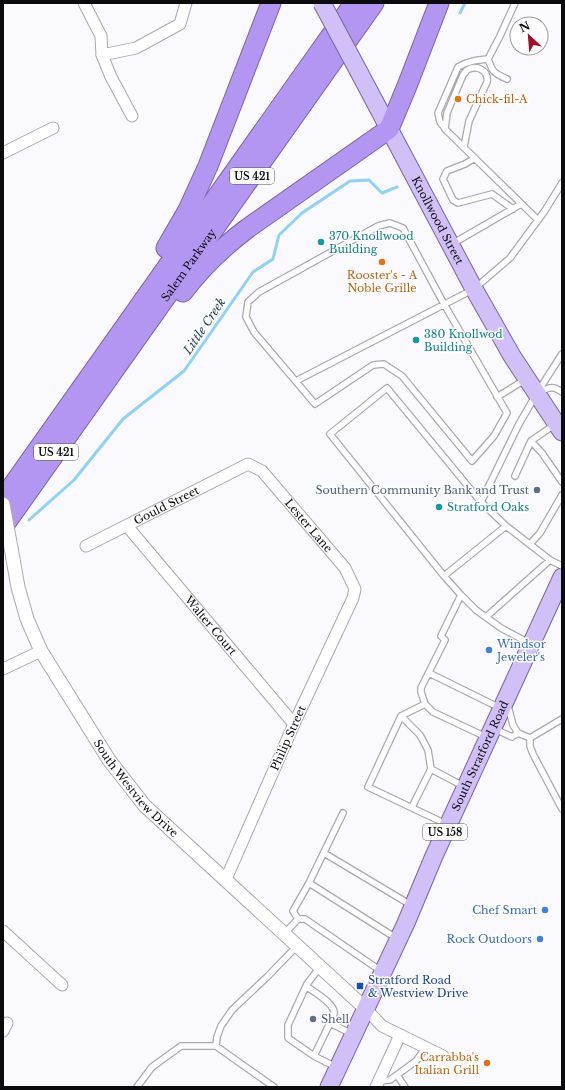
<svg xmlns="http://www.w3.org/2000/svg" width="565" height="1090" font-family="'Libre Baskerville',serif">
	<rect width="100%" height="100%" fill="#f9f9fe"/>
	<g fill="none" stroke-linecap="round" stroke-linejoin="round">
		<!-- stream -->
		<path stroke="#90d1f8" stroke-width="3" d="M460 13 465 3
			M29 520 74 480 123 419 184 371 253 272 273 259 279 235 302 213 350 181 369 180 382 193 397 187"/>
		<defs>
			<path id="service" d="M488 59C477 60 468 61 458 67L438 113 440 122 447 131 538 220
				M507 79C494 73 493 73 488 59L500 36 515 3
				M445 129 447 113 463 75C464 74 466 71 467 70 477 64 489 71 487 82L469 121 464 147
				M475 158 465 164 447 171 443 179 453 200 458 203 492 194 513 209
				M390 223 403 228 444 304 507 413 494 436 472 461 402 376 384 364 373 365 315 404 254 332 246 317 248 302 259 292 378 226Z
				M452 244 521 204
				M296 381 474 289 510 258 544 212 562 183
				M539 392C549 388 552 385 562 392
				M497 397 526 379
				M554 425 531 441 542 453 562 482
				M515 476 531 441
				M481 502 387 388 330 434 444 576 506 526 481 502 519 424 537 393 562 354
				M506 526 550 560
				M530 544 540 533 562 495
				M444 576 461 595 441 636 445 640 421 688V692L425 704 433 712 486 737
				M461 595 476 610 501 628 529 643
				M486 617 550 560 562 566
				M429 673 500 708
				M425 704 401 716 368 787 446 824
				M508 706 513 725 518 733 530 738V746L533 754 562 809
				M401 716 420 735 428 750 431 769 412 807
				M495 729 512 737 518 733
				M530 738 562 719
				M431 769 465 787
				M324 853 411 905
				M309 883 396 938
				M298 919 293 911 309 883 343 813
				M284 934 298 919H305L381 971
				M306 986C314 992 336 1004 334 1014 333 1017 331 1020 330 1023
				M216 1046 217 1037 221 1026 232 1010 267 977 297 946
				M314 1056 288 1038V1025L307 984 320 967
				M336 1067 314 1056 330 1023 352 1034
				M397 1075 405 1087
				M379 1081 390 1080 416 1061 426 1047
				M137 1087 152 1067 181 1046H216L274 1087"/>
			<g id="minor">
				<path d="M84 3 101 36 102 55 111 77 132 116"/>
				<path d="M102 55 136 48 180 24 186 3"/>
				<path d="M3 153 53 128"/>
				<path id="s1" d="M127 526 294 724"/>
				<path id="s2" d="M86 546 248 464 262 471 345 568 355 589 353 598 294 724 226 879"/>
				<path d="M3 669 41 651"/>
				<path d="M3 931 62 985"/>
				<path d="M366 1009 382 1026 443 1056"/>
				<path d="M3 1031 7 1023"/>
				<path d="M376 1087 400 1035"/>
			</g>
			<g id="tertiary">
				<path id="s3" d="M13 559 18 587 27 619 41 651 109 760 145 806 366 1009"/>
			</g>
			<g id="primary">
				<path id="s4" d="M359 72 474 289 512 356 562 432"/>
				<path id="s5" d="M329 1087 406 923 434 856 562 577"/>
			</g>
			<g id="motorway">
				<path d="M166 248 188 210 208 166 271 3"/>
				<path d="M183 292C201 268 224 246 248 228L389 129 407 86 439 3"/>
				<path d="M3 499 354 3"/>
				<path id="s6" d="M3 527 374 3"/>
			</g>
		</defs>
		<!-- service casing -->
		<use href="#service" stroke="#a8a8b0" stroke-width="8"/>
		<!-- minor casing -->
		<use href="#minor" stroke="#a8a8b0" stroke-width="13"/>
		<!-- tertiary casing -->
		<use href="#tertiary" stroke="#a8a8b0" stroke-width="15"/>
		<!-- primary casing -->
		<use href="#primary" stroke="#7865a2" stroke-width="19"/>
		<!-- motorway casing -->
		<use href="#motorway" stroke="#7865a2" stroke-width="21"/>
		<!-- service -->
		<use href="#service" stroke="#fff" stroke-width="5.5"/>
		<!-- minor -->
		<use href="#minor" stroke="#fff" stroke-width="11"/>
		<!-- tertiary -->
		<use href="#tertiary" stroke="#fff" stroke-width="13"/>
		<!-- primary -->
		<use href="#primary" stroke="#d1c0f7" stroke-width="17"/>
		<!-- motorway -->
		<use href="#motorway" stroke="#b396f2" stroke-width="19"/>
		<defs>
			<path id="tertiary-bridge" d="M3 504 13 559"/>
			<path id="primary-bridge" d="M322 3 359 72"/>
		</defs>
		<!-- tertiary-bridge casing -->
		<use href="#tertiary-bridge" stroke="#a8a8b0" stroke-width="15" stroke-linecap="butt"/>
		<!-- primary-bridge casing -->
		<use href="#primary-bridge" stroke="#7865a2" stroke-width="19" stroke-linecap="butt"/>
		<!-- tertiary-bridge -->
		<use href="#tertiary-bridge" stroke="#fff" stroke-width="13"/>
		<!-- primary-bridge -->
		<use href="#primary-bridge" stroke="#d1c0f7" stroke-width="17"/>
	</g>
	<!-- markers -->
	<g fill="#e8710a" stroke="#fff" stroke-width="1.5">
		<circle cx="458" cy="99" r="4"/>
		<circle cx="382" cy="262" r="4"/>
		<circle cx="487" cy="1063" r="4"/>
	</g>
	<g fill="#0f9aa8" stroke="#fff" stroke-width="1.5">
		<circle cx="321" cy="242" r="4"/>
		<circle cx="416" cy="340" r="4"/>
		<circle cx="439" cy="507" r="4"/>
	</g>
	<g fill="#5c6f8a" stroke="#fff" stroke-width="1.5">
		<circle cx="537" cy="490" r="4"/>
		<circle cx="313" cy="1019" r="4"/>
	</g>
	<g fill="#3f7fe0" stroke="#fff" stroke-width="1.5">
		<circle cx="489" cy="650" r="4"/>
		<circle cx="545" cy="910" r="4"/>
		<circle cx="540" cy="939" r="4"/>
	</g>
	<rect fill="#1a4fb4" stroke="#fff" stroke-width="1.5" x="356" y="982" width="8" height="8" rx="2"/>
	<g text-anchor="middle" dominant-baseline="central" stroke-width="3" stroke-linejoin="round" paint-order="stroke">
		<!-- shield labels -->
		<g fill="#fff" stroke="#545456" stroke-width="1">
			<rect x="230" y="168" width="44" height="16" rx="3"/>
			<rect x="34" y="444" width="44" height="16" rx="3"/>
			<rect x="423" y="824" width="44" height="16" rx="3"/>
		</g>
		<g font-size="10" font-weight="bold" fill="#0b0b0e">
			<text x="252" y="176">US 421</text>
			<text x="56" y="452">US 421</text>
			<text x="445" y="832">US 158</text>
		</g>
		<!-- food labels -->
		<g font-size="11" fill="#c56008" stroke="#fff" text-anchor="start">
			<text x="466" y="99">Chick-fil-A</text>
			<text x="382" y="275" text-anchor="middle">Rooster's - A<tspan x="382" dy="13">Noble Grille</tspan></text>
			<text x="479" y="1057" text-anchor="end">Carrabba's<tspan x="479" dy="13">Italian Grill</tspan></text>
		</g>
		<!-- street labels -->
		<g font-size="11" fill="#0b0b0e" stroke="#fff">
			<text stroke="none"><textPath href="#s4" startOffset="168">Knollwood Street</textPath></text>
			<text stroke="none"><textPath href="#s6" startOffset="321">Salem Parkway</textPath></text>
			<text stroke="none"><textPath href="#s2" startOffset="90">Gould Street</textPath></text>
			<text stroke="none"><textPath href="#s2" startOffset="269">Lester Lane</textPath></text>
			<text stroke="none"><textPath href="#s1" startOffset="130">Walter Court</textPath></text>
			<text transform="translate(288 738) rotate(-66)">Philip Street</text>
			<text stroke="none"><textPath href="#s5" startOffset="364">South Stratford Road</textPath></text>
			<text stroke="none"><textPath href="#s3" startOffset="264">South Westview Drive</textPath></text>
		</g>
		<!-- culture labels -->
		<g font-size="11" fill="#0d838f" stroke="#fff" text-anchor="start">
			<text x="329" y="236">370 Knollwood<tspan x="329" dy="13">Building</tspan></text>
			<text x="424" y="334">380 Knollwod<tspan x="424" dy="13">Building</tspan></text>
			<text x="447" y="507">Stratford Oaks</text>
		</g>
		<!-- service labels -->
		<g font-size="11" fill="#4e5e75" stroke="#fff" text-anchor="end">
			<text x="529" y="490">Southern Community Bank and Trust</text>
			<text x="321" y="1019" text-anchor="start">Shell</text>
		</g>
		<!-- shop labels -->
		<g font-size="11" fill="#366cbe" stroke="#fff" text-anchor="end">
			<text x="497" y="644" text-anchor="start">Windsor<tspan x="497" dy="13">Jeweler's</tspan></text>
			<text x="537" y="910">Chef Smart</text>
			<text x="532" y="939">Rock Outdoors</text>
		</g>
		<!-- transit labels -->
		<g font-size="11" fill="#164399" stroke="#fff" text-anchor="start">
			<text x="368" y="980">Stratford Road<tspan x="368" dy="13">&amp; Westview Drive</tspan></text>
		</g>
		<!-- water labels -->
		<g font-size="12" font-style="italic" fill="#193e52" stroke="#fff">
			<text transform="translate(204 326) rotate(-56)">Little Creek</text>
		</g>
	</g>
	<!-- border -->
	<rect width="565" height="1090" fill="none" stroke="#0b0b0e" stroke-width="8"/>
	<!-- north arrow -->
	<g transform="translate(529 36) rotate(334)"><circle r="19" fill="#ffffff" stroke="#9d9d9f"/>
	<path d="M0-3L7 15L0 10L-7 15Z" fill="#a50a29"/>
	<text y="-6" font-size="11" font-weight="bold" text-anchor="middle" fill="#0b0b0e">N</text>
	</g>
</svg>
